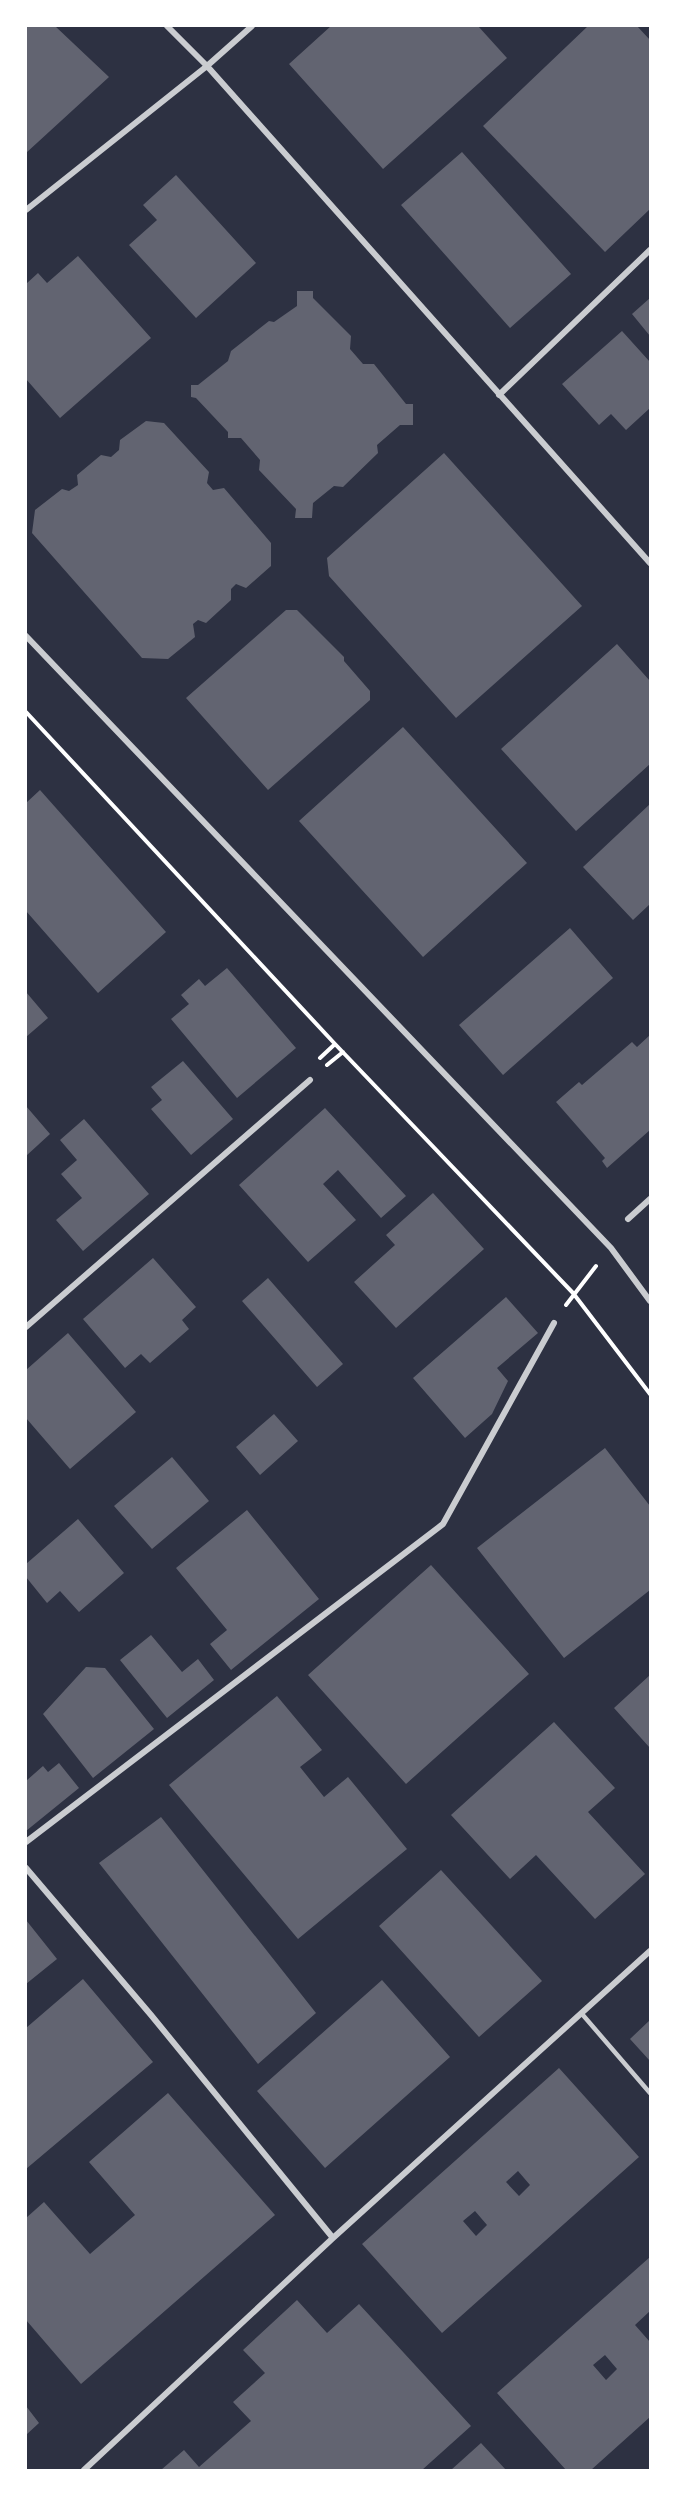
<svg xmlns="http://www.w3.org/2000/svg" width="676" height="2496" font-family="'Space Grotesk',sans-serif">
	<rect width="100%" height="100%" fill="#2d3142"/>
	<!-- building -->
	<path fill="#626471" fill-rule="evenodd" d="M26 26H55L109 77 26 153Z
		M331 26H478L507 58 383 169 289 64Z
		M588 26H637L650 40V209L605 252 483 126Z
		M462 152 571 274 510 328 401 205Z
		M176 175 256 263 196 318 129 245 157 220 143 205Z
		M78 256 151 338 60 418 26 379V284L38 273 47 283Z
		M297 291H313V298L351 336 350 349 363 364H374L406 404H413V425H400L377 445 378 453 343 487 334 486 313 503 312 518H295L296 509 259 470 260 460 241 438H228V432L196 398 191 397V385H198L228 361 231 351 269 321 274 322 297 306Z
		M650 298V336L632 314Z
		M622 331 650 362V408L626 430 611 414 599 425 562 384Z
		M146 421 164 423 209 472 207 483 213 490 224 488 271 543V566L246 588 236 584 231 589V600L206 623 198 620 193 624 195 637 168 659 142 658 32 533 35 510 62 489 69 491 78 485 77 475 101 455 111 457 119 450 120 440Z
		M444 453 582 606 456 718 329 576 327 558Z
		M286 610H297L344 657V661L370 691V700L268 790 186 698Z
		M617 644 650 681V764L576 831 501 749Z
		M403 727 527 863 423 957 299 821Z
		M40 790 166 932 98 993 26 911V803Z
		M650 804V904L633 920 583 867Z
		M570 928 613 978 503 1075 459 1025Z
		M227 968 296 1048 237 1098 171 1019 189 1004 181 995 199 979 205 986Z
		M26 992 48 1018 26 1037Z
		M650 1035V1130L607 1168 602 1161 605 1158 556 1102 579 1082 582 1085 632 1042 637 1047Z
		M183 1061 233 1119 191 1155 151 1109 162 1100 151 1087Z
		M26 1106 50 1134 26 1156Z
		M325 1108 406 1196 381 1218 338 1170 323 1184 356 1220 308 1262 239 1185Z
		M84 1119 149 1194 83 1251 56 1220 82 1198 61 1174 77 1160 60 1140Z
		M433 1193 484 1249 396 1328 354 1282 395 1245 386 1235Z
		M153 1258 196 1307 182 1320 189 1329 150 1363 141 1354 125 1368 83 1319Z
		M268 1278 343 1364 317 1387 242 1301Z
		M506 1297 538 1333 497 1368 508 1381 492 1414 465 1438 413 1378Z
		M68 1333 136 1412 70 1469 26 1418V1370Z
		M274 1414 298 1441 260 1475 236 1447Z
		M605 1448 650 1506V1590L564 1658 477 1548Z
		M172 1457 209 1501 152 1549 114 1506Z
		M247 1510 319 1599 231 1670 210 1644 227 1630 176 1568Z
		M78 1519 124 1573 79 1612 60 1591 47 1603 26 1577V1564Z
		M431 1565 529 1674 406 1784 308 1675Z
		M151 1635 182 1672 198 1659 214 1680 167 1718 120 1660Z
		M86 1667 105 1668 154 1729 93 1778 43 1714Z
		M650 1675V1748L614 1708Z
		M277 1696 322 1750 300 1767 324 1797 348 1777 407 1849 298 1939 169 1785Z
		M554 1722 615 1788 588 1812 645 1874 595 1919 536 1855 510 1879 451 1815Z
		M59 1763 79 1788 26 1831V1781L43 1766 48 1772Z
		M161 1817 316 2013 258 2064 99 1863Z
		M441 1870 542 1981 479 2037 379 1926Z
		M26 1920 57 1959 26 1984Z
		M83 1979 153 2062 26 2169V2028Z
		M382 1980 450 2057 325 2168 257 2091Z
		M650 2020V2061L630 2039Z
		M559 2068 639 2157 442 2333 362 2244ZM518 2171 530 2185 519 2196 506 2182ZM475 2211 487 2225 476 2236 463 2221Z
		M168 2093 275 2215 81 2384 26 2320V2218L44 2202 90 2254 135 2215 89 2162Z
		M650 2257V2311L635 2325 650 2342V2417L591 2470H566L497 2393ZM605 2355 617 2369 606 2380 593 2365Z
		M297 2300 327 2333 359 2304 471 2426 422 2470H161L184 2450 199 2467 251 2421 233 2402 265 2373 243 2350Z
		M26 2406 39 2423 26 2435Z
		M481 2443 506 2470H451Z"/>
	<g fill="none" stroke-linecap="round" stroke-linejoin="round">
		<!-- path -->
		<path stroke="#fff" stroke-width="4" d="M26 712 335 1044 573 1293 650 1394
			M320 1058 335 1044
			M327 1065 343 1052
			M566 1305 596 1266"/>
		<!-- service -->
		<path stroke="#caccd0" stroke-width="4.5" d="M582 2014 650 2093"/>
		<!-- minor -->
		<path stroke="#caccd0" stroke-width="6" d="M167 26 207 66 650 563
			M26 210 207 66 252 26
			M499 395 650 250
			M26 636 611 1248 650 1301
			M628 1219 650 1199
			M26 1327 310 1080
			M26 1842 443 1524 554 1323
			M26 1868 151 2015 333 2238
			M84 2470 333 2238 650 1951"/>
	</g>
	<!-- border -->
	<rect width="676" height="2496" fill="none" stroke="#ffffff" stroke-width="54"/>
</svg>
